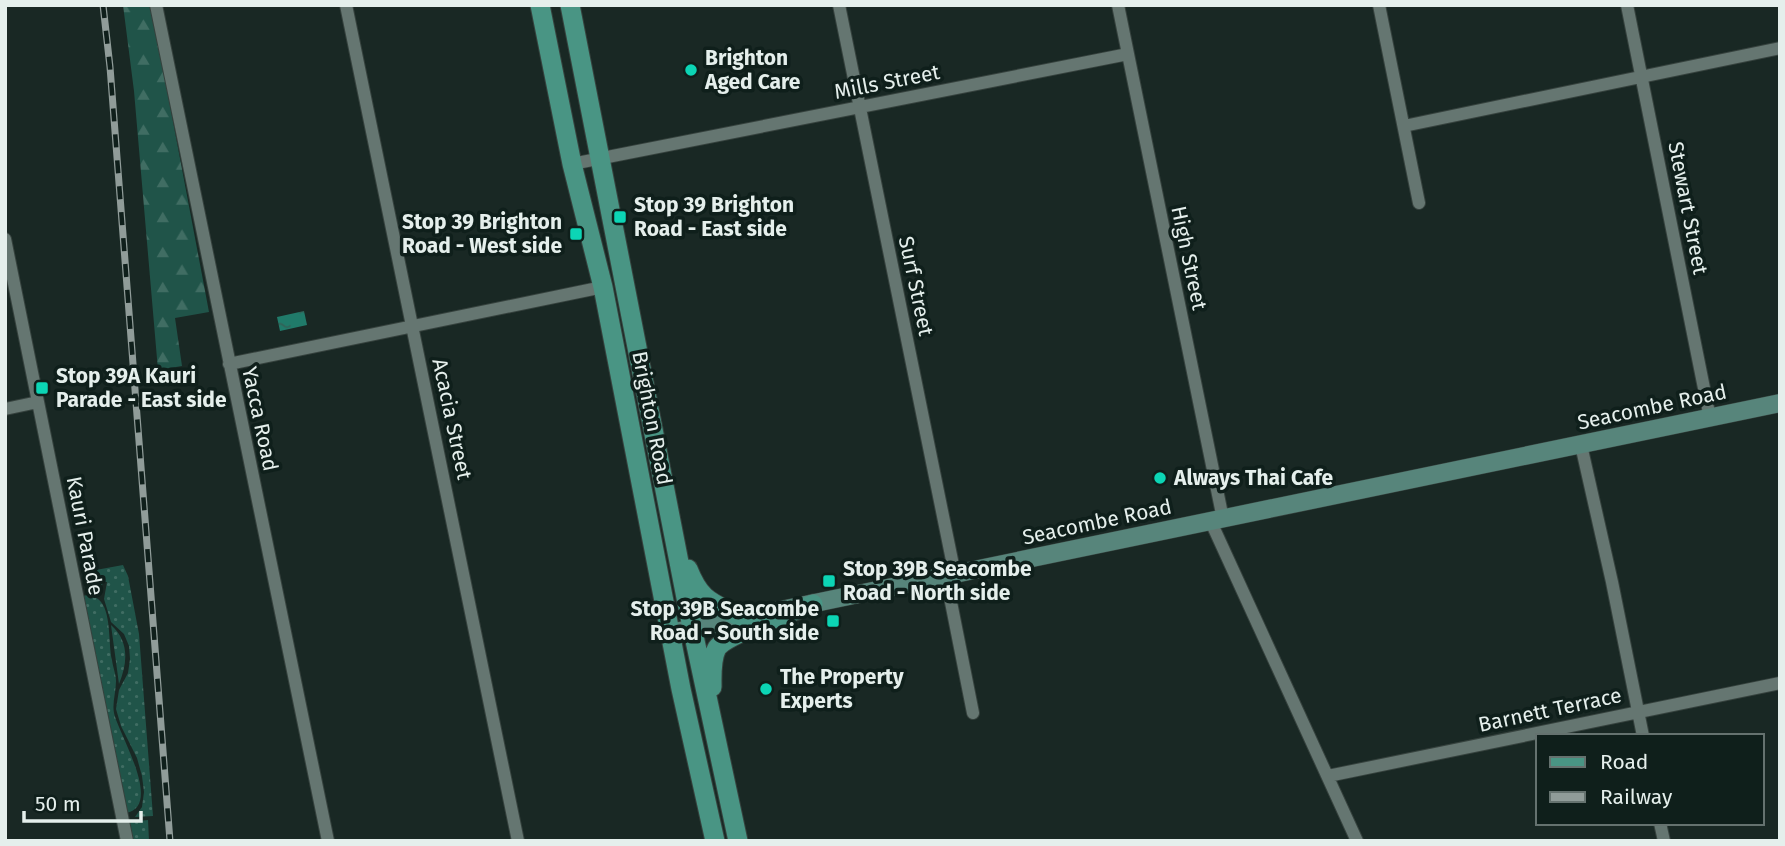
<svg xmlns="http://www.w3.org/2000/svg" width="1785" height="846" font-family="'Fira Sans',sans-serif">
	<defs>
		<pattern id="forest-firs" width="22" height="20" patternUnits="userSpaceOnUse" patternTransform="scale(1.75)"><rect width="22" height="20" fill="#205449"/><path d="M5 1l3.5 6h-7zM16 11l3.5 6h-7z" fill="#406d63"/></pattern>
		<pattern id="garden-dots" width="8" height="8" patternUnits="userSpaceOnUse" patternTransform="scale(1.75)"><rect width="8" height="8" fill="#205449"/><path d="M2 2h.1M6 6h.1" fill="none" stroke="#406d63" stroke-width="1.8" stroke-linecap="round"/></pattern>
		<pattern id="water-ripples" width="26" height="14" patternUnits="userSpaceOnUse" patternTransform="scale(1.75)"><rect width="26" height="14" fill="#207b6a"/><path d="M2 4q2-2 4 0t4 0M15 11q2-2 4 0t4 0" fill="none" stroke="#326258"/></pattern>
	</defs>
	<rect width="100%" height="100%" fill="#192824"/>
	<!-- forest -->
	<path fill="url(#forest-firs)" d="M123 5H151L209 312 175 318 182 366 158 370 134 91Z"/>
	<!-- garden -->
	<path fill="url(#garden-dots)" d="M123 565 128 576 139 634 153 816 135 817 142 807 144 792 142 776 137 758 121 726 116 709 119 690 128 673 130 659 129 646 124 634 111 622 104 599 107 582H103L99 595 88 589 85 572Z
		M88 595C91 596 95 597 98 599 112 609 108 645 112 660 113 668 116 674 116 681 116 692 112 703 114 713 118 733 164 806 126 813L82 596Z
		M111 625C129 641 128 662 119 684Z
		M148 820 149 841H132L128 822Z"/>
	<!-- water -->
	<path fill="url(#water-ripples)" d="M304 311 307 325 280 331 277 317Z"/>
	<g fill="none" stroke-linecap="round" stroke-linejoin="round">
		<defs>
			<path id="minor" d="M156 5 328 841
				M346 5 518 841
				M839 5 955 575
				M1118 5 1223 519
				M1379 5 1419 203
				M1627 5 1710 418
				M1404 126 1780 48
				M572 164 1128 54
				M5 239 127 841
				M229 364 603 287
				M5 409 38 402
				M1581 445 1612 582 1643 736
				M1211 522 1357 841
				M946 577 973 713
				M1328 776 1780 683
				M1660 823 1664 841"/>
			<path id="secondary" d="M670 633 1780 403"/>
			<path id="primary" d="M540 5 572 164 603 287 681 689 715 841
				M570 5 688 608 738 841
				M688 569C701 602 712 602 742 618
				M712 687C712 675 711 659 717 648 727 634 795 611 813 604"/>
		</defs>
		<!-- minor casing -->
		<use href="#minor" stroke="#36423e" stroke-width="14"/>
		<!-- secondary casing -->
		<use href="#secondary" stroke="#36423e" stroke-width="19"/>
		<!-- primary casing -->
		<use href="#primary" stroke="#36423e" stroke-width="21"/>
		<!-- minor -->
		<use href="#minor" stroke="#657671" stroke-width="12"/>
		<!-- secondary -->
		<use href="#secondary" stroke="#57857b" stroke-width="18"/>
		<!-- primary -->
		<use href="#primary" stroke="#499584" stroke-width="19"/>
		<defs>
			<path id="rail" d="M103 5 110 67 170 841"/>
		</defs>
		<!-- rail casing -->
		<use href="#rail" stroke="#909c99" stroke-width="7"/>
		<!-- rail -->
		<use href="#rail" stroke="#0f1f1b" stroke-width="4.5" stroke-dasharray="13" stroke-linecap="butt"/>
	</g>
	<!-- markers -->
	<g fill="#0cd5b5" stroke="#0f1f1b" stroke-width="2.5">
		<circle cx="691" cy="70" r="7"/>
		<rect x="613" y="210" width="14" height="14" rx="3.5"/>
		<rect x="569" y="227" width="14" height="14" rx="3.5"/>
		<rect x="35" y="381" width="14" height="14" rx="3.5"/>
		<circle cx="1160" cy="478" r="7"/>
		<rect x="822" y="574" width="14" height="14" rx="3.5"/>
		<rect x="826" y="614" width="14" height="14" rx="3.5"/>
		<circle cx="766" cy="689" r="7"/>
	</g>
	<g text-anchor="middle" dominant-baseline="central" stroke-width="7" stroke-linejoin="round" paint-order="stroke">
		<!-- poi labels -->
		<g font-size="21" font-weight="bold" fill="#e5efec" stroke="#0f1f1b" text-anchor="start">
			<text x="705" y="58">Brighton<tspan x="705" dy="24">Aged Care</tspan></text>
			<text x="634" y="205">Stop 39 Brighton<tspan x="634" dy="24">Road - East side</tspan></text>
			<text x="562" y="222" text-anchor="end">Stop 39 Brighton<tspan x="562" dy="24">Road - West side</tspan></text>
			<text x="56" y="376">Stop 39A Kauri<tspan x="56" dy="24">Parade - East side</tspan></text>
			<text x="1174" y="478">Always Thai Cafe</text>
			<text x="843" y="569">Stop 39B Seacombe<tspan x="843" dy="24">Road - North side</tspan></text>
			<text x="819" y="609" text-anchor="end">Stop 39B Seacombe<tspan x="819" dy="24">Road - South side</tspan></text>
			<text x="780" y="677">The Property<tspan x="780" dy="24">Experts</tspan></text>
		</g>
		<!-- street labels -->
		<g font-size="21" fill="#e5efec" stroke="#0f1f1b">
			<text transform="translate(887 82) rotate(-11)">Mills Street</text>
			<text transform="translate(1688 208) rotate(79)">Stewart Street</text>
			<text transform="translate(1189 258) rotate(78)">High Street</text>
			<text transform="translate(916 286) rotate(78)">Surf Street</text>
			<text transform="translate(1652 407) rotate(-12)">Seacombe Road</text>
			<text transform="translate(652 418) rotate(79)">Brighton Road</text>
			<text transform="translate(260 419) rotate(78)">Yacca Road</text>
			<text transform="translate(452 419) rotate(78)">Acacia Street</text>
			<text transform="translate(1097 522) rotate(-12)">Seacombe Road</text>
			<text transform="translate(85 536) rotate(79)">Kauri Parade</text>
			<text transform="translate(1550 710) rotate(-12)">Barnett Terrace</text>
		</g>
	</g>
	<!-- border -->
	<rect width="1785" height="846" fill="none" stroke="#e5efec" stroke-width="14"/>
	<!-- legend -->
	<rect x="1536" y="734" width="228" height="91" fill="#0f1f1b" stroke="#65726f" stroke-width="2"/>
	<rect x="1550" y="757" width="35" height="10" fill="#499584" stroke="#65726f" stroke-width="2"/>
	<text x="1600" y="769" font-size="21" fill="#e5efec">Road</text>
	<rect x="1550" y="792" width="35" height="10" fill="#909c99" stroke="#65726f" stroke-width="2"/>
	<text x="1600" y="804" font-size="21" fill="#e5efec">Railway</text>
	<!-- scale -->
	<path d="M24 811v10h117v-10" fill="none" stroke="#e5efec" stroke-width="3.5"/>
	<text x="35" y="811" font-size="21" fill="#e5efec" stroke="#0f1f1b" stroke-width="5" paint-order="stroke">50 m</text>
</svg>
